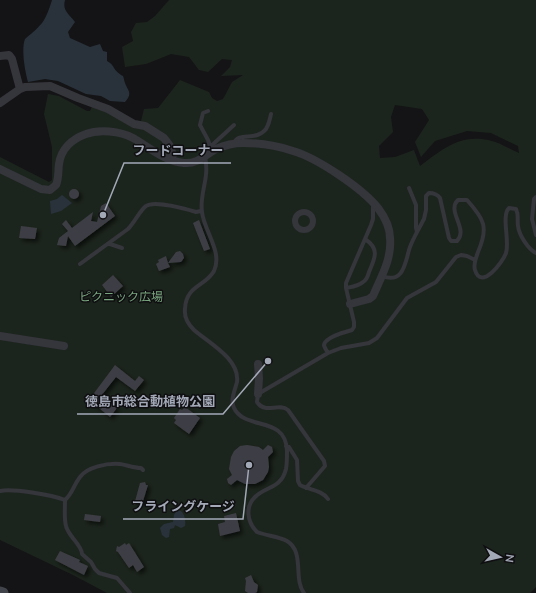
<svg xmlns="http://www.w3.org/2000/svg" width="536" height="593" font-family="'Nunito Sans','Noto Sans JP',sans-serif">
	<defs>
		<filter id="shadow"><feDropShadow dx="3" dy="3" stdDeviation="2" flood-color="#0009"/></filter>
	</defs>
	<rect width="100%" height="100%" fill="#141416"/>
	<!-- green -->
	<path fill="#1c251d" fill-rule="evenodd" d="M169 0H536V587L530 593H107L73 575 0 540V157L49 182 52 180V147L44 114 48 94 59 96 87 111H90L95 101 132 120 141 121 144 109 158 108 180 80 209 92 212 98 217 101 223 99 232 82 243 75 221 76 230 67 232 60 222 59 208 72 199 70 189 57 171 54 146 64 125 67 122 47 133 41 131 32 136 23 147 22 155 16ZM395 105 422 109 429 120 415 142 421 157 435 141 467 131 491 133 518 146 519 153C509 149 499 142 488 140 460 134 441 150 420 166L414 150 395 157 380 158 379 146 393 132 391 117Z"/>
	<!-- water -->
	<path fill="#29323b" d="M52 0H65C62 11 69 14 75 22L68 32 70 38 90 47 100 44 103 51 107 52V61C116 66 112 70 123 76 124 78 124 81 125 83 128 91 133 93 125 102L110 101 101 96 86 94 58 81 45 79 28 82C25 72 21 49 25 39 43 24 45 22 52 0Z
		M62 195 72 203 61 211 51 214 50 201 57 199Z
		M177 510C184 510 186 519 185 526L181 528 175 525 174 528 170 529 169 537 166 538 162 535 160 528 164 524 173 522 174 515Z"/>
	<!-- building -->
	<path fill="#3e3e44" filter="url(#shadow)" d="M69 194a5 5 0 1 1 10 0a5 5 0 1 1-10 0Z
		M106 203 115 216 75 246 68 236 66 246 57 245 59 238 68 231 62 224 66 220 72 228 93 212 91 221 97 222 101 206Z
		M199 220 210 249 204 251 193 223Z
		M21 226 37 228 35 239 19 238Z
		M180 251 183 254 184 258 181 262 168 263 170 267 159 271 156 264 159 262 158 260 166 256 168 263 176 252Z
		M113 275 123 286 111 297 102 285Z
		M115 365 135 381 139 376 144 380 135 391 116 377 101 396 117 408 110 417 89 400Z
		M185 407 200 418 189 434 174 423 176 420 174 418 180 409 182 410Z
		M247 445 259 447 263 450 268 445 272 447 273 452 268 457 269 467 268 472 263 480 255 484H245L237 480 231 485 228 483 227 479 232 475 229 469 231 457 234 451 240 446Z
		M145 482 146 485H148L143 501 134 505 140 483Z
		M236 513 240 531 220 536 218 524 225 522 224 516Z
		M85 514 101 516 100 522 84 520Z
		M125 543 126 545 129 543 144 567 137 572 133 565 129 568 118 552 116 551 117 546 119 547Z
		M60 551 80 560 79 562 88 566 84 575 55 560Z
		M251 575 254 582 258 585 257 592 255 593H248L245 591 246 581 245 578Z"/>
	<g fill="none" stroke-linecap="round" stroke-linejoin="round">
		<!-- service -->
		<path stroke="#35353c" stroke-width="4" d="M208 111 203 113 200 125 208 140 210 146
			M234 143C239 131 256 142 266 129 269 124 270 119 271 114
			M210 147 234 125
			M205 157C210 178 199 194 202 212 204 231 223 252 214 271 205 287 186 285 185 309 184 317 188 324 194 330 209 343 240 359 237 382 235 390 230 400 234 408 245 431 286 415 287 451 287 457 287 464 286 469 281 489 266 486 255 497 245 507 247 522 257 532 267 536 278 536 287 541 305 552 293 579 304 593
			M536 197 534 199 532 219 536 235
			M417 232 424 219 426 210V196L429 193C434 193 437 194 440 198L449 238 451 241H457C469 229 446 211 458 200H467C484 219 489 227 478 252 476 258 473 264 475 270 481 291 503 262 506 253 510 241 501 216 509 208L516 209C519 215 517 220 518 226 519 235 528 249 536 253
			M110 244 122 248
			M80 264 128 229C134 223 141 209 146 206 154 200 186 209 196 212L201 211
			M382 276C403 284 405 264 409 250 411 243 414 238 417 232L416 228V205L409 188
			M346 288V283L371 225 373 219V204
			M328 353C327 351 324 347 324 345 325 337 345 332 352 330L354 327V322L346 288C351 287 359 286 363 282 367 280 368 275 369 272 375 258 380 249 365 239
			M286 446 289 447 297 460 298 481 300 485C309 490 322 490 328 499
			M306 488 325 466 324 461 288 410C278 402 266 415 257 402L258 394 328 353 341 348 369 343 377 338 407 298 436 282 456 257 461 255 467 256 475 260
			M0 491C12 488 52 495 65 500
			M130 593 117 578 99 573 95 569 91 562 82 554C82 545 68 536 66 526 64 519 65 508 65 500 73 493 73 486 80 477 87 467 107 463 120 464 127 465 133 468 141 468L143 470"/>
		<!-- pedestrian -->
		<path stroke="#35353c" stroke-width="6" d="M295 221a9 9 0 1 1 18 0a9 9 0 1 1-18 0Z"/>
		<!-- minor -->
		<path stroke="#35353c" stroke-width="8" d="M0 56 9 55 12 59 20 89 25 87 50 86 78 98 108 109 134 124 145 126 164 138 170 146 173 155 171 159
			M0 103 20 89
			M0 169 41 189 50 190 56 185C59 178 58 171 59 164 61 149 72 139 86 134 99 129 120 131 133 138 149 147 164 161 184 163 198 164 205 155 216 149 225 145 234 143 243 143 259 143 278 146 293 151 317 158 362 188 378 208 384 216 390 228 390 238 392 259 381 277 373 296L369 299 350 304
			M0 336 64 346
			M258 364 259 378 258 394"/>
		<!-- secondary -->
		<path stroke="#42444c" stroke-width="11" d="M0 592 3 593"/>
	</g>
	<g text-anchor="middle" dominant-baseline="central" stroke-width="3" stroke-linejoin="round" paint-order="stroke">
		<!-- park labels -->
		<g font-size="12" fill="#79a57f" stroke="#0f0f11">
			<text x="121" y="297">ピクニック広場</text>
		</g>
	</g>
	<!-- callouts -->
	<path fill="none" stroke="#a4a9b8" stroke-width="1.5" d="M103 215L124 163H231M268 361L223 414H77M249 465L243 519H123"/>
	<g fill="#a4a9b8" stroke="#0f0f11" stroke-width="1.5">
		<circle cx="103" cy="215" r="4"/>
		<circle cx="268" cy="361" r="4"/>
		<circle cx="249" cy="465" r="4"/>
	</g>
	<g font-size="13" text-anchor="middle" font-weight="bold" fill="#a4a9b8" stroke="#0f0f11" stroke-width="3" stroke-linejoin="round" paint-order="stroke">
		<text x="178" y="155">フードコーナー</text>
		<text x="150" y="406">徳島市総合動植物公園</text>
		<text x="183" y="511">フライングケージ</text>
	</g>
	<!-- north arrow -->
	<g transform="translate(500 557) rotate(98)" stroke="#0f0f11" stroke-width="3" paint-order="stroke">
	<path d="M0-3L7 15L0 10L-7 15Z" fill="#a4a9b8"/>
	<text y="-6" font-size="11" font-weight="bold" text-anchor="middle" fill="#a4a9b8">N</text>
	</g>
</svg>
